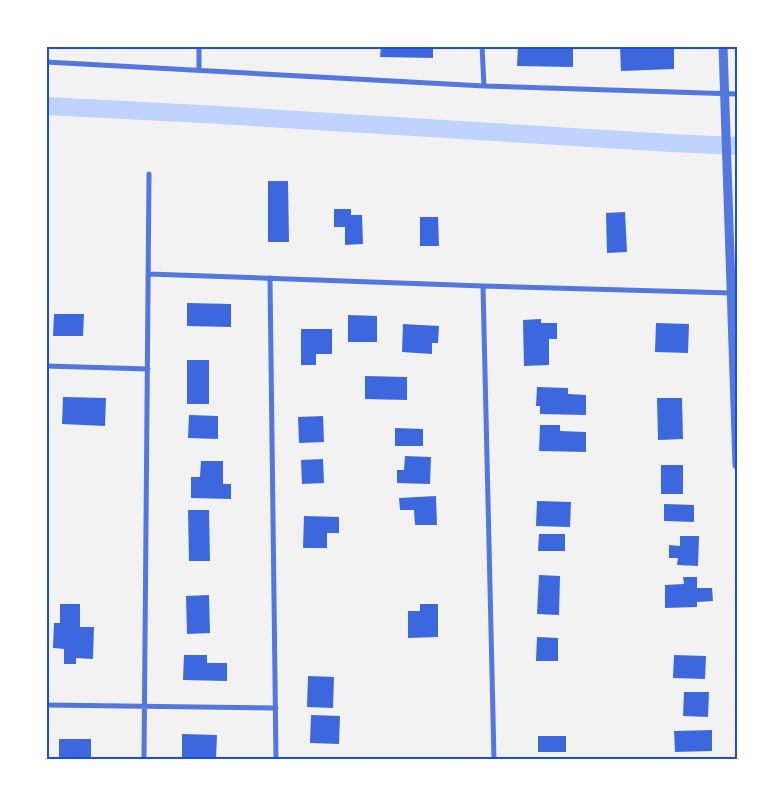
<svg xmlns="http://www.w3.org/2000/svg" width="783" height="805" font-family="Ubuntu,sans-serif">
	<rect width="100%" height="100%" fill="#f2f2f2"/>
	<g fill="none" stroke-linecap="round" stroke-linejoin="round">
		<!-- canal -->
		<path stroke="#bfd3fe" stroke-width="18" d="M46 106 202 114 671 143 737 146"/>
	</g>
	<!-- building -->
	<path fill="#3d67dc" d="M381 46H433V58L380 57Z
		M518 46H573V67L517 66Z
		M620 46H674V69L621 71Z
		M268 181H288L289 242H268Z
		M334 209H351V215H362L363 244 345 245V227H334Z
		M625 212 627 252 607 253 606 213Z
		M420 217H438L439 246H420Z
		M187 303 231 304V327L187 326Z
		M54 314H84L83 336H53Z
		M348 315 377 316V342H348Z
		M541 319V323H557V339H549V365L524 366 523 320Z
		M656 323 689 324 688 353 655 352Z
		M403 324 439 326 438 343H432V354L402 352Z
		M301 329H332V354H316V365H301Z
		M187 360H209V404H187Z
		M365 376 407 377V400L365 399Z
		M537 387 568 388V394L586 395V415L540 414V406H536Z
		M63 397 106 398 105 426 62 424Z
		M657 398H682L683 439 658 440Z
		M189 415 218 416V439L188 438Z
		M323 416 324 442 299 443 298 417Z
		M540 425H560V431L586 432V452L539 451Z
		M395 428 423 429V446H395Z
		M405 456 431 457 430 484 397 483V470H404Z
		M323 459 324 483 302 484 301 460Z
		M201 461H223V484H231V499L191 498V477H200Z
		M661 465H683V494H661Z
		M436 496 437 525H415L414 510H400L399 498Z
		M537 501 571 502 570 527 536 526Z
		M664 504 694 505V522L664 521Z
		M188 510H209L210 561H189Z
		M304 516 339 517V533H327V548H303Z
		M539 534H565V551H538Z
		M680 536H699L698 566 677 565 678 558H669V545L680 546Z
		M539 575 560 576 559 615 537 614Z
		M683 577H697V588H712L713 601 697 602V607L665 608V585L684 584Z
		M209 595 210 633 187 634 186 596Z
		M60 604H80V627H94L93 659 76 658V664H64V649L53 648 54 623H60Z
		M420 604H438V637L408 638V611H420Z
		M537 637 558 638V661H536Z
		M184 655H207V663H227V681L183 680Z
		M674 655 706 656 705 679 673 678Z
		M308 676 334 677 333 708 307 707Z
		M684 692H709L708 717 683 716Z
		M311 715 340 716 339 744 310 743Z
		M712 730V751L675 752 674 731Z
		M182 734 217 735 216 759H182Z
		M538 736H566V752H538Z
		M59 739H91V759H59Z"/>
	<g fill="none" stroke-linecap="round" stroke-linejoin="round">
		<!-- minor -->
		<path stroke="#5277de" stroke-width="5" d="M482 46 484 86
			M46 62 484 86 737 94
			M199 70V46
			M149 274 483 286 732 293
			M270 278 276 759
			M483 286 494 759
			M46 366 148 369
			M46 705 276 708
			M144 759 149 174"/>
		<!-- tertiary -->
		<path stroke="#5277de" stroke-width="9" d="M723 46 737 465"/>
	</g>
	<!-- border -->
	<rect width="783" height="805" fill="none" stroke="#ffffff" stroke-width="95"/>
	<rect x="48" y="48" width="688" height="710" fill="none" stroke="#1d4ed8" stroke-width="2"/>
</svg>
